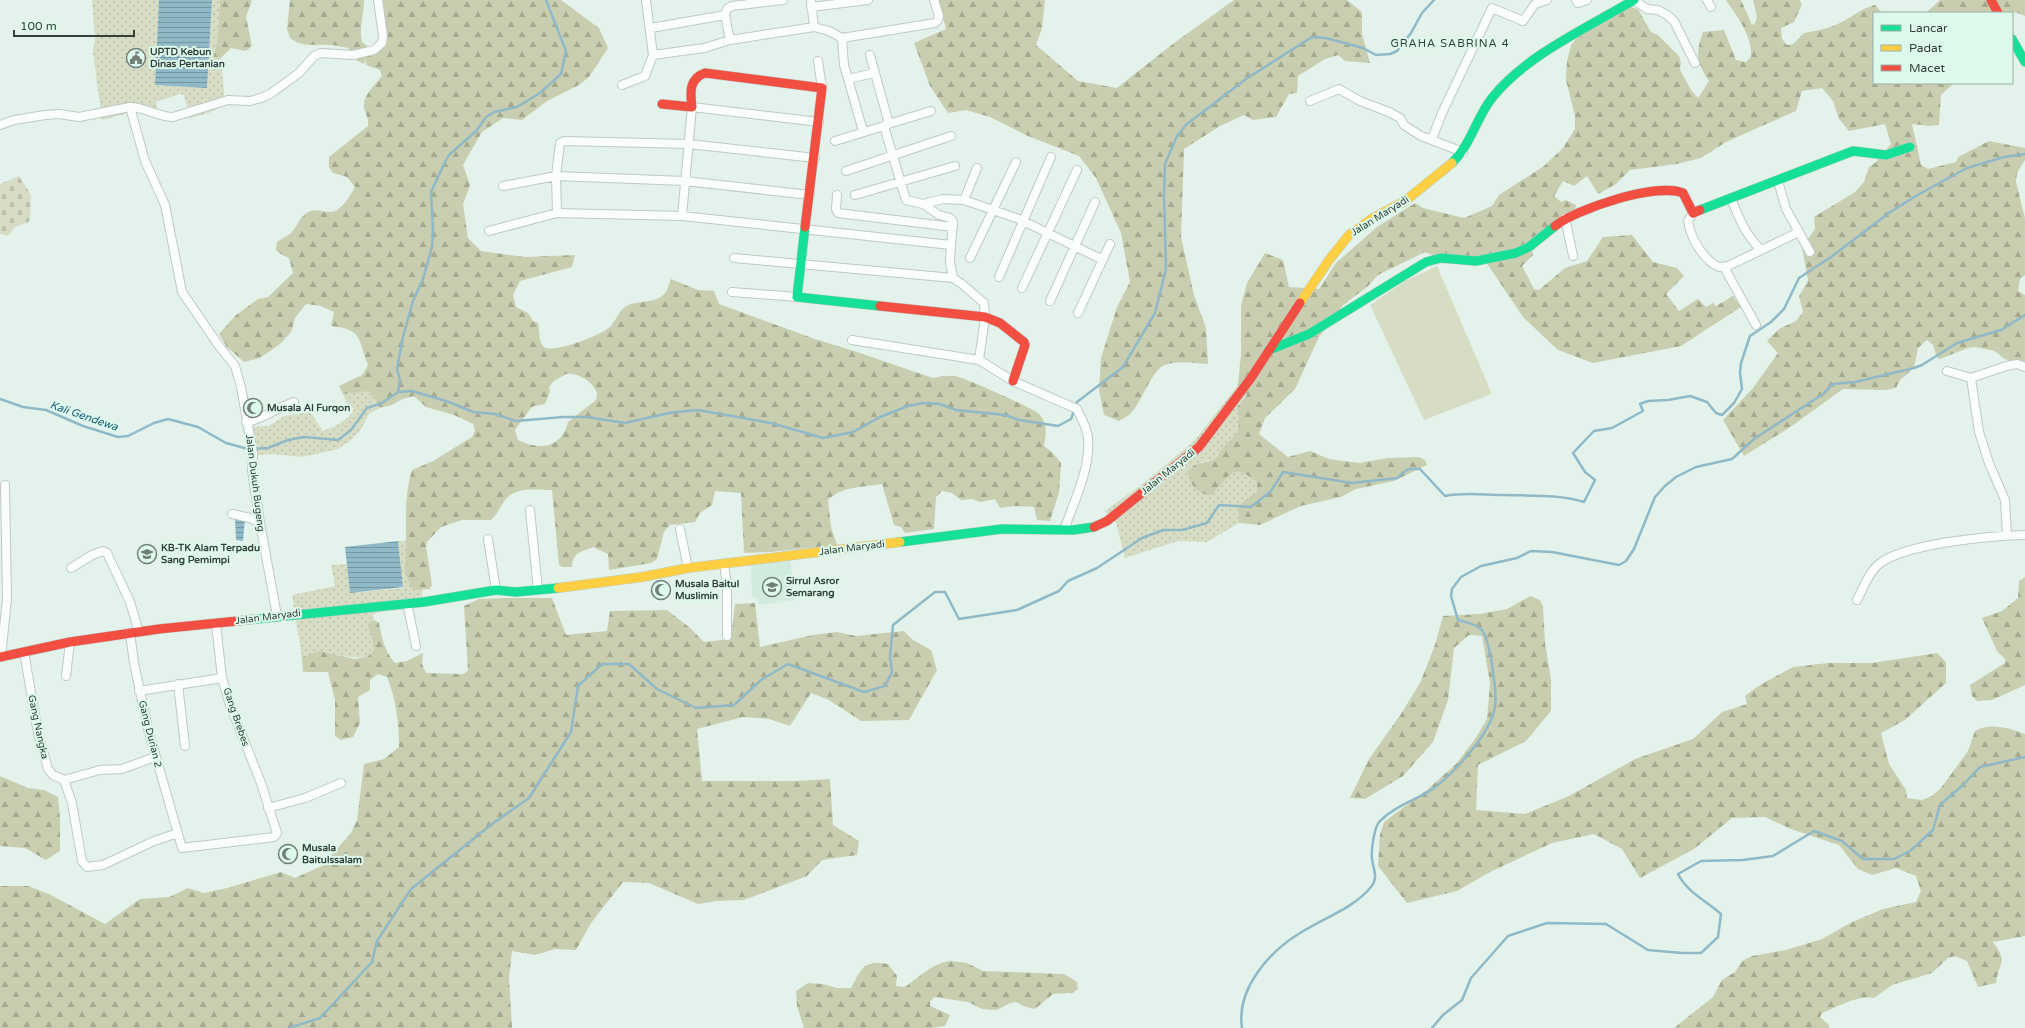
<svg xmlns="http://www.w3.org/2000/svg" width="2025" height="1028" font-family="'Varela Round',sans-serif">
	<defs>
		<pattern id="grass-dots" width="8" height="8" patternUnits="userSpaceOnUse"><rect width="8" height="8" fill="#d7ddc5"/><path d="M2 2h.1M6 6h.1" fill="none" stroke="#b9bfaa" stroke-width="1.8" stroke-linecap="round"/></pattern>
		<pattern id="forest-firs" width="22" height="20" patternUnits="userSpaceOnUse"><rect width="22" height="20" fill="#c9ceb0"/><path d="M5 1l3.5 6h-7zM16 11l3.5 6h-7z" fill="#a4a990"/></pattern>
		<pattern id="cemetery-stones" width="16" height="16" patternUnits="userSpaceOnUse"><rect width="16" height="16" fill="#d7ddc5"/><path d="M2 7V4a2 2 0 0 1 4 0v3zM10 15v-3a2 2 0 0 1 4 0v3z" fill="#b9bfaa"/></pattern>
		<pattern id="water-rules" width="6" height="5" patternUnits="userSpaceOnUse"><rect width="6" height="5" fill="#8fb9c7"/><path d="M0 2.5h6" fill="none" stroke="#7698a3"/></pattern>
	</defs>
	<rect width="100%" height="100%" fill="#e3f3eb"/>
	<!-- built -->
	<path fill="#d1ebdf" d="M790 558 795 600 760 605 758 599 752 597 751 562Z"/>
	<!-- grass -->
	<path fill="url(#grass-dots)" d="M92 0H159L155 85 207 88 212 0H220L218 35 214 57 221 58 225 104 209 113 190 118 184 95 180 94 156 102 159 119 136 111 102 120 93 52 95 37Z
		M1238 385 1247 395 1237 408 1240 422 1235 436 1224 447 1214 459 1200 463 1217 490C1232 473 1235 461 1257 483V491C1246 502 1236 503 1239 523L1207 542 1178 541 1125 558 1116 523 1105 511 1145 482 1194 441Z
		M366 390 369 391 380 408 369 414 360 431 351 440 338 449 303 457 273 454 248 456 243 427 269 426 284 416 310 412 323 431C335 426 348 421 354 409L346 402 343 394Z
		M398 541H406L407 561 405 568 417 590H422L423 607 386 611 373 614 374 620 367 624 371 634 374 650 367 657C346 660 321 648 302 657L292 595 335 586 331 565 347 564 350 593 403 588Z"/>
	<!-- forest -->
	<path fill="url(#forest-firs)" fill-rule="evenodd" d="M220 0H252L246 17 252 46 246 51 231 48 221 58 214 57 218 35Z
		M290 0H364C364 13 359 29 362 42L375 52 386 35 383 0H561L599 28 608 48 589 77 579 85 547 101 522 120 503 118 482 132 463 165 470 185 463 204 468 238 481 251 525 257 575 255 572 267 520 281 513 295 516 307 528 313 533 321 538 323C540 330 538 342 544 347 554 354 601 335 610 327 616 321 618 312 625 307 636 299 656 305 665 293 668 290 669 283 671 279L698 290 714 291 719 304 815 339 857 352 933 378C940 377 947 375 955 376 963 377 1035 409 1039 414 1048 424 1046 435 1044 446L1052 452 1061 463 1059 493 1050 521 1037 520 1034 507 1014 506 1000 508 995 499 980 502 972 499 961 500 952 493 942 491 936 497 934 529 905 533 901 527 894 525 882 484C864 487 842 486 828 500L831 527 837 545 771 552 744 553 741 493 715 491 712 505 700 513 695 522 670 525 664 532 657 559 651 563 609 570 608 554 593 547C581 552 572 553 572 567H562L559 565 552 490C536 490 517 486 506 499 500 506 498 514 491 520H462L441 527 427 542 426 546 432 585 430 589 417 590 411 588C409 582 404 573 405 567 408 535 402 502 412 470L433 461 472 437 475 431 473 424 454 415 426 407 414 396 402 399 392 405 380 408 369 391 343 394 339 386 362 375 368 365C358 340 363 329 331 326L334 312 321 306 306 304 295 318 291 332 280 344 260 358 244 362 227 347 219 334 236 315 258 299 268 297 293 273 289 258 282 255 276 250 277 242C281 239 286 237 290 234 297 228 299 217 308 212 316 208 322 212 330 212 341 212 351 195 355 187L347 177 333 173 329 167V157L368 126C369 119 366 115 364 108 362 96 375 85 382 76L380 70 366 65V59L364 64 356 60 348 48C342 47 336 45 329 45 314 44 303 48 290 38L287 29ZM566 374C578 372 593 382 597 393L596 400 568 422C562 448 539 451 518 440L515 430 531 408 534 406 545 404 550 392 549 387 554 381Z
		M938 0H1045L1042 28 1036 45 1078 81 1117 88 1174 43 1234 0H1347L1362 12V34L1370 63 1345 61 1338 55 1325 59 1298 76 1297 93 1289 94 1276 117 1253 120 1244 115 1220 126 1184 149 1181 237 1194 295 1206 328 1208 364C1195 363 1178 360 1165 365 1152 369 1141 404 1130 414 1127 417 1122 419 1119 421L1104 415 1099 390 1101 358 1117 307 1130 282 1121 233 1096 178 1079 156 1028 136 990 117 966 110 948 113 930 86 914 43 946 29Z
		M1726 0H1741L1752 25 1755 23 1757 17 1753 0H1799L1802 4 1794 22 1781 28 1782 39 1787 45 1793 44 1804 33C1815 31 1827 29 1838 24 1851 18 1861 8 1875 5L1882 13H1874V83H1954L1941 95 1939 125 1930 126 1912 124 1921 165 1928 169 1956 162 1958 157 1989 141 2025 148V160L2017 173 2016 182 2025 218V275L2020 279 2018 291 2025 295V362L2010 361 2003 358 1995 351 1975 347 1968 348 1940 359 1937 358 1933 345 1927 340 1918 348 1914 368 1900 380 1896 388 1885 390 1843 389 1789 428 1744 456 1723 420 1753 388 1778 353 1767 341 1779 329 1796 321 1803 312 1799 296 1808 281 1802 247 1815 229 1814 217 1855 192 1864 182 1869 167 1875 163 1891 144 1885 124 1849 131 1839 119 1833 101 1822 88 1802 91 1796 111 1726 142 1701 158 1677 164 1630 170 1616 184 1598 194 1587 176 1574 186 1563 181 1554 196 1561 202 1566 200 1576 205 1575 211 1531 244 1533 255 1522 266 1534 289 1539 290 1565 268 1587 261 1603 237 1632 235 1653 262 1677 268 1684 276 1666 294 1679 311 1698 299 1706 307 1713 303 1716 306 1733 296 1741 307 1681 346 1593 363 1558 350 1523 317 1486 262H1449L1425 252 1378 275 1367 287 1343 305 1319 337 1295 389 1265 418 1259 434 1288 457 1310 451 1329 459 1359 463 1388 458 1419 457 1425 460 1427 465 1394 481 1356 489 1341 497 1301 506 1260 525 1239 523C1236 501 1244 503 1257 491V483C1231 458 1229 480 1211 495 1198 495 1189 484 1188 471 1197 460 1206 465 1215 458 1219 455 1221 449 1224 446 1239 433 1241 428 1237 408L1247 395 1238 385 1241 354V306L1247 283 1265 253 1283 260 1289 287 1319 289 1336 263 1377 227 1415 203 1423 208 1464 218 1492 206 1499 195 1544 166 1563 148 1575 129V116L1566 80 1567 61 1571 45 1580 34 1631 7 1638 9 1651 32 1658 35 1679 56 1681 63 1680 70 1691 90 1698 98 1709 81C1697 63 1695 53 1703 32L1724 30 1736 60 1746 62 1751 57C1753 37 1737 16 1726 0Z
		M1940 0H2025V16L2015 12 2012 15V13H1926Z
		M2025 577V685L1992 700 1977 701 1972 696 1970 685 2005 663V659L1997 651 1982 618 2002 611 2018 598 2019 581Z
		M1530 596 1540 600 1543 607 1545 643 1551 679V711L1526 741 1478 765 1476 810 1525 814 1569 796 1635 759 1693 739 1722 712 1747 704 1745 696 1760 685 1793 667 1828 663H1872L1937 653 1946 662V683L1905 720 1881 733 1889 764 1906 790 1907 798 1922 800 1932 796 1941 788 1968 751 1975 731C1990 722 2010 728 2025 734V936L1993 942C2009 964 1999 960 1996 983L1978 987 1967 961 1955 956 1948 958 1932 973 1892 985 1874 998C1856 995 1838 1007 1822 1013L1820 1017 1828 1024 1829 1028H1674L1713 997 1722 980 1735 972 1742 961 1752 956 1786 950 1822 939 1850 923 1883 909 1916 902 1921 891 1916 876 1896 868 1872 875 1858 869 1839 845 1791 829 1765 817 1732 818 1694 849 1640 878 1622 849 1594 834 1552 843 1490 872 1457 891 1407 903 1378 866 1380 834 1384 822 1428 789 1457 763 1475 739 1487 719 1490 683 1482 636 1469 635 1454 648 1448 700 1433 742 1403 776 1365 799 1350 798 1369 759 1401 714 1420 683 1435 645 1443 616 1479 614 1507 609Z
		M508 598H552L566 635 607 631 610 611 667 610 689 627 704 642 731 639 735 604 755 603 760 647 813 635 837 632 856 636 904 631 913 640 931 650 937 670 909 720 861 721 829 700 811 693 790 726 769 719 743 717 697 729 702 781H795L830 779 833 825 859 841 857 855 822 860 807 876 744 900 716 901 698 904 649 883 623 882 591 923 576 950 555 949 535 955 512 951 509 978 512 1028H0V886H28L49 894 105 924 140 899 169 897 188 888 204 893 227 888 281 872 295 878 322 866 351 833 357 820 364 764 384 759 399 747C399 723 396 699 387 677L378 674 370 680V690L358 697 360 723 353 737 341 740 335 736V700L328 672H303L302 657 318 651 355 659 367 657 374 650 371 634 367 624 374 620 379 623C382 639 384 650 395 663L407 661 423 653 422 664 426 673 464 674 468 670 464 606 479 599Z
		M0 776 28 788 44 790 58 797 60 818V851L46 860 25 848 0 846Z
		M951 961 967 963 983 971 1064 974 1077 982 1078 989 1072 993 1053 994 1035 1009 1023 1006 1017 1002 1010 1003 997 1010 982 1009 968 1002 934 997 930 1002V1006L950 1015 945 1026 932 1028H804L797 1006 796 991 808 983 823 984 837 988H851C862 968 863 960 888 964L897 976 896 986 905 987C920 977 931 963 951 961Z"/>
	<!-- cemetery -->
	<path fill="url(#cemetery-stones)" d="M19 176 31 195 30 218 29 222 15 227 8 236 0 234V184Z"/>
	<!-- garden -->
	<path fill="#d7ddc5" d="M1437 266 1492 394 1424 420 1370 305 1405 281Z"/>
	<!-- water -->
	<path fill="url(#water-rules)" d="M159 0H212L207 88 155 85Z
		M235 518 245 519 243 541 236 540Z
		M398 541 403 587 350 593 345 547Z"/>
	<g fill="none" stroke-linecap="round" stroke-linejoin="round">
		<!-- stream -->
		<path stroke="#8fb9c7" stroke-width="2.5" d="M398 392 412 391 449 402 473 412 495 414 516 421 563 417H587L625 423 669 413 698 410 771 423 823 438 853 432 880 417 908 406 923 403 940 404 956 410 1005 415 1019 420 1058 426 1071 419 1077 402 1123 367 1155 313 1166 269 1164 194 1165 164 1177 136 1187 124 1246 79 1312 37 1326 38 1363 48 1376 55 1390 54 1397 51 1411 33 1422 13 1434 0
			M398 392 400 380 397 369 403 337 413 301 423 279 432 247 433 231 431 192 445 162 449 155 477 130 486 117 494 112 517 107 540 93 561 74 566 51 546 0
			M0 399 23 407 46 410 83 426 118 437 128 436 154 423 168 419 198 427 226 443 248 449 268 448 288 440 304 437 338 440 351 430 367 408 382 403 398 392
			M289 1028 320 1018 372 962 377 941 411 889 492 824 529 798 571 732 578 686 602 664H629L657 689 696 708 734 705 761 680 788 664 864 692 885 686 892 672 890 657 893 625 935 592H945L959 619 1017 610 1059 591 1068 581 1097 568 1142 538 1163 530H1182L1207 523 1219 505 1251 507 1271 491 1283 472 1352 483 1397 478 1408 469H1420L1445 496C1465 492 1484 495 1504 495 1531 496 1558 494 1584 502L1595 480 1585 472 1573 453 1594 431 1612 428 1643 411 1640 404 1648 401 1668 400 1690 396 1707 402 1716 413 1722 415 1734 403 1742 389 1740 373 1741 363 1750 336 1771 322 1784 309 1799 278 1831 257 1889 213 1914 197 1967 168 2004 157 2025 154
			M1242 1028C1236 989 1269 952 1300 933 1323 918 1353 909 1371 887 1379 877 1373 869 1372 859 1371 850 1374 827 1380 821 1396 805 1417 800 1434 788 1455 772 1491 733 1495 707 1497 693 1494 679 1492 665 1491 657 1487 636 1482 630 1477 624 1465 622 1458 620L1451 596 1452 589 1461 577 1481 566 1517 558 1531 551 1552 552 1619 565 1626 561 1634 549 1655 497 1665 486 1676 477 1696 467 1732 459 1754 439 1823 394 1833 384 1855 382 1914 368 1922 365 1957 343 2001 330 2025 315
			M1432 1028 1443 1015 1462 1000 1471 978 1508 936 1547 923 1606 924 1648 950 1682 953H1701L1718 937 1721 914C1706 901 1687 892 1678 874L1701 861 1743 860 1773 856 1814 831 1842 841 1863 859H1894L1910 851 1933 830 1940 805 1963 785 1980 767 2025 757"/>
		<defs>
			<path id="street" d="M811 0 814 27
				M1576 0 1578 3 1587 0
				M1634 0 1647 9 1658 10 1667 15 1674 21 1695 63
				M1707 0 1711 7
				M811 7 868 0
				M725 15 730 40
				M651 28 725 15 727 9 732 6 783 0
				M842 38 935 23 938 20 939 16 934 0
				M653 55 704 48 730 40 814 27 829 31 842 38 844 65 863 131
				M870 55 889 124
				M818 61 822 88
				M848 79 874 73
				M622 85 645 76 653 55 646 0
				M1310 101 1339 89 1360 101 1389 112 1400 118 1404 125 1421 136 1463 152
				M130 107 145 161 165 205 182 292 219 346 235 366 241 387 253 454 252 470 260 523 277 616
				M0 125 14 120 45 115 59 114 79 117 130 107C145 107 158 117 173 117L228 100 250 101 261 98 270 94 299 73 314 56 321 53 353 55 374 50 382 43 383 36 378 0
				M885 125 931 111
				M1432 139 1442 113 1492 8 1523 21 1535 4 1547 0
				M835 141 884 126 906 200 923 204 939 215 950 218 953 222 951 245
				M846 171 951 136
				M1778 181 1786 209 1810 252
				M503 186 556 176 685 181 810 195
				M837 195 836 209 838 213 953 227
				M855 195 955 166
				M1731 198C1739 218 1745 234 1760 249
				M964 200 977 168
				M923 204 943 199 964 200 1019 219 1103 260
				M557 213 682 216 951 245 950 262 953 278
				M1693 213 1688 221C1690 237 1704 261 1719 267L1728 266 1799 232
				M682 216 692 107 819 122
				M1565 218 1573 256
				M489 231 557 213 556 176 560 143 564 141 689 144 815 158
				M734 258 953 278 962 284 984 303 985 317 979 360
				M970 258 1016 162
				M1724 267 1756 325
				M999 277 1051 157
				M1022 288 1077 170
				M732 292 797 297
				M1050 301 1095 202
				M1078 313 1110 244
				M852 340 979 360 1013 381 1077 409C1081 418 1087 427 1088 438 1091 467 1074 502 1064 530
				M1947 371 1971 378 2006 366 2017 364 2025 367
				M1971 378 1979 432 1989 463 2005 500 2007 535
				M246 422C265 419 277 407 294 402
				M530 510 538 590
				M232 514 250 518 260 523
				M680 529 688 568
				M488 539 496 590
				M724 564 727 586V636
				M71 568 92 555 103 551 107 553 130 602 139 632
				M1857 600C1863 589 1869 572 1879 564 1906 543 1990 536 2025 535
				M407 603 416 646
				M130 633 134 663 148 729 182 848 274 837 277 833 261 783 230 705 222 678 216 624
				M24 652 38 733 48 769 53 775 64 780 100 770 122 769 155 757
				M1 657 7 599 5 485
				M66 676 70 642
				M178 684 185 746
				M139 691 222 678
				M64 780 72 803 82 861 87 867 103 865 154 841 178 833
				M268 808 305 798 341 783"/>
			<path id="fast" d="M2012 39 2025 62
				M1452 163C1472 143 1476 118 1492 98 1526 55 1587 28 1634 0
				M1700 210 1853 151 1886 155 1910 147
				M805 227 797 297 880 306
				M1269 350 1309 334 1426 262 1441 258 1476 261 1516 253 1529 247 1555 226
				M900 542 1002 529 1073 530 1094 527
				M247 620 424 602 496 590 516 592 558 588"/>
			<path id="slow" d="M1300 303 1329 260 1349 235 1373 218 1405 201 1452 163
				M558 588 642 577 688 568 900 542"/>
			<path id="jam" d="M1991 0 1998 13
				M662 104 692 107C690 92 689 79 705 73L822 88 805 227
				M1555 226C1576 209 1657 182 1683 193L1693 213 1700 210
				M880 306 985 317 1000 323 1024 342 1025 345 1013 381
				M1094 527 1107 521 1199 447 1251 378 1300 303
				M0 657 70 642 159 629 247 620"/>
		</defs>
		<!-- street casing -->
		<use href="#street" stroke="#bdcac3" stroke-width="10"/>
		<!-- fast casing -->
		<use href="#fast" stroke="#bdcac3" stroke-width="10"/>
		<!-- slow casing -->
		<use href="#slow" stroke="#bdcac3" stroke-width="10"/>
		<!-- jam casing -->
		<use href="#jam" stroke="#bdcac3" stroke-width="10"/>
		<!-- street -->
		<use href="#street" stroke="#fbfdfc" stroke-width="8"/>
		<!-- fast -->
		<use href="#fast" stroke="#16e098" stroke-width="9"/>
		<!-- slow -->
		<use href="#slow" stroke="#ffcf43" stroke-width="9"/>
		<!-- jam -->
		<use href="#jam" stroke="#f24e42" stroke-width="9"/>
	</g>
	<!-- icons -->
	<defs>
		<symbol id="civic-ring" viewBox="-11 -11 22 22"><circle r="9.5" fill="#ddf9ec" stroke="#727f79" stroke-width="1.5"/><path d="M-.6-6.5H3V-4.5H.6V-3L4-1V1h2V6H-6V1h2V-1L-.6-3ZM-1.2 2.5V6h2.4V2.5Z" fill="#727f79"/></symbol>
		<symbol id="mosque-ring" viewBox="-11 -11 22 22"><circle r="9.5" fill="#ddf9ec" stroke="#727f79" stroke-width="1.5"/><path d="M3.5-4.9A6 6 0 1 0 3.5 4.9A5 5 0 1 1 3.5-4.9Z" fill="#727f79"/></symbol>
		<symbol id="school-ring" viewBox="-11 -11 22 22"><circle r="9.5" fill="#ddf9ec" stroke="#727f79" stroke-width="1.5"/><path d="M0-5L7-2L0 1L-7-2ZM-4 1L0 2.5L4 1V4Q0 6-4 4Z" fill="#727f79"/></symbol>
	</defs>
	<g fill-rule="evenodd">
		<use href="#civic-ring" x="125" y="47" width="22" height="22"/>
		<use href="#mosque-ring" x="242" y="397" width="22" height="22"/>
		<use href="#school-ring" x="136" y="543" width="22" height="22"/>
		<use href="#school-ring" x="761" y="576" width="22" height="22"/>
		<use href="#mosque-ring" x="650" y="579" width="22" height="22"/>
		<use href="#mosque-ring" x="277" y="843" width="22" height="22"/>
	</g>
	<g text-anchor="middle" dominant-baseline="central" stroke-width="4" stroke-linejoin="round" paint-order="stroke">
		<!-- poi labels -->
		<g font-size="10" font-weight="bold" fill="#35403b" stroke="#ddf9ec" text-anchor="start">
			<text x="150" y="52">UPTD Kebun<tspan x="150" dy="12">Dinas Pertanian</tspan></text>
			<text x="267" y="408">Musala Al Furqon</text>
			<text x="161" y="548">KB-TK Alam Terpadu<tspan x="161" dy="12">Sang Pemimpi</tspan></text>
			<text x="786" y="581">Sirrul Asror<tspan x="786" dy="12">Semarang</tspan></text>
			<text x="675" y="584">Musala Baitul<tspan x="675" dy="12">Muslimin</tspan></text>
			<text x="302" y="848">Musala<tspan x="302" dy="12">Baitulssalam</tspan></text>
		</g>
		<!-- street labels -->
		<g font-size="10" fill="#35403b" stroke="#ddf9ec">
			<text transform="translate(1380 216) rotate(-32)">Jalan Maryadi</text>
			<text transform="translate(1168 472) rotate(-39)">Jalan Maryadi</text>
			<text transform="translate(255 483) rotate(83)">Jalan Dukuh Bugeng</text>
			<text transform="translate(852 548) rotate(-7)">Jalan Maryadi</text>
			<text transform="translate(268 617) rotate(-7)">Jalan Maryadi</text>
			<text transform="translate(236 717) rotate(71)">Gang Brebes</text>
			<text transform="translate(38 727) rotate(78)">Gang Nangka</text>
			<text transform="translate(150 734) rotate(76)">Gang Durian 2</text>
		</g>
		<!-- neighbourhood labels -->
		<g font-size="11" letter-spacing="1" fill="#35403b" stroke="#ddf9ec">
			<text x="1450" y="43">GRAHA SABRINA 4</text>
		</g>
		<!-- water labels -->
		<g font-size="11" font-style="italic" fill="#1c6079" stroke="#ddf9ec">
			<text transform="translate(84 416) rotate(19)">Kali Gendewa</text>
		</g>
	</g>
	<!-- legend -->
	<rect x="1873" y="12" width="140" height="72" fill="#ddf9ec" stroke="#9aafa5"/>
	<rect x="1881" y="25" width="20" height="6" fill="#16e098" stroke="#9aafa5"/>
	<text x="1909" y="32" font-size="12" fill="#35403b">Lancar</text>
	<rect x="1881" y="45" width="20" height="6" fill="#ffcf43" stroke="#9aafa5"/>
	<text x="1909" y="52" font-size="12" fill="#35403b">Padat</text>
	<rect x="1881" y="65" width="20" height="6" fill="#f24e42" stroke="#9aafa5"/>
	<text x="1909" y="72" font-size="12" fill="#35403b">Macet</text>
	<!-- scale -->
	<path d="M14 30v6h120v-6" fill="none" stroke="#35403b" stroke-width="2"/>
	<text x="20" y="30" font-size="12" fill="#35403b" stroke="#ddf9ec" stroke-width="3" paint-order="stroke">100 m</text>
</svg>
